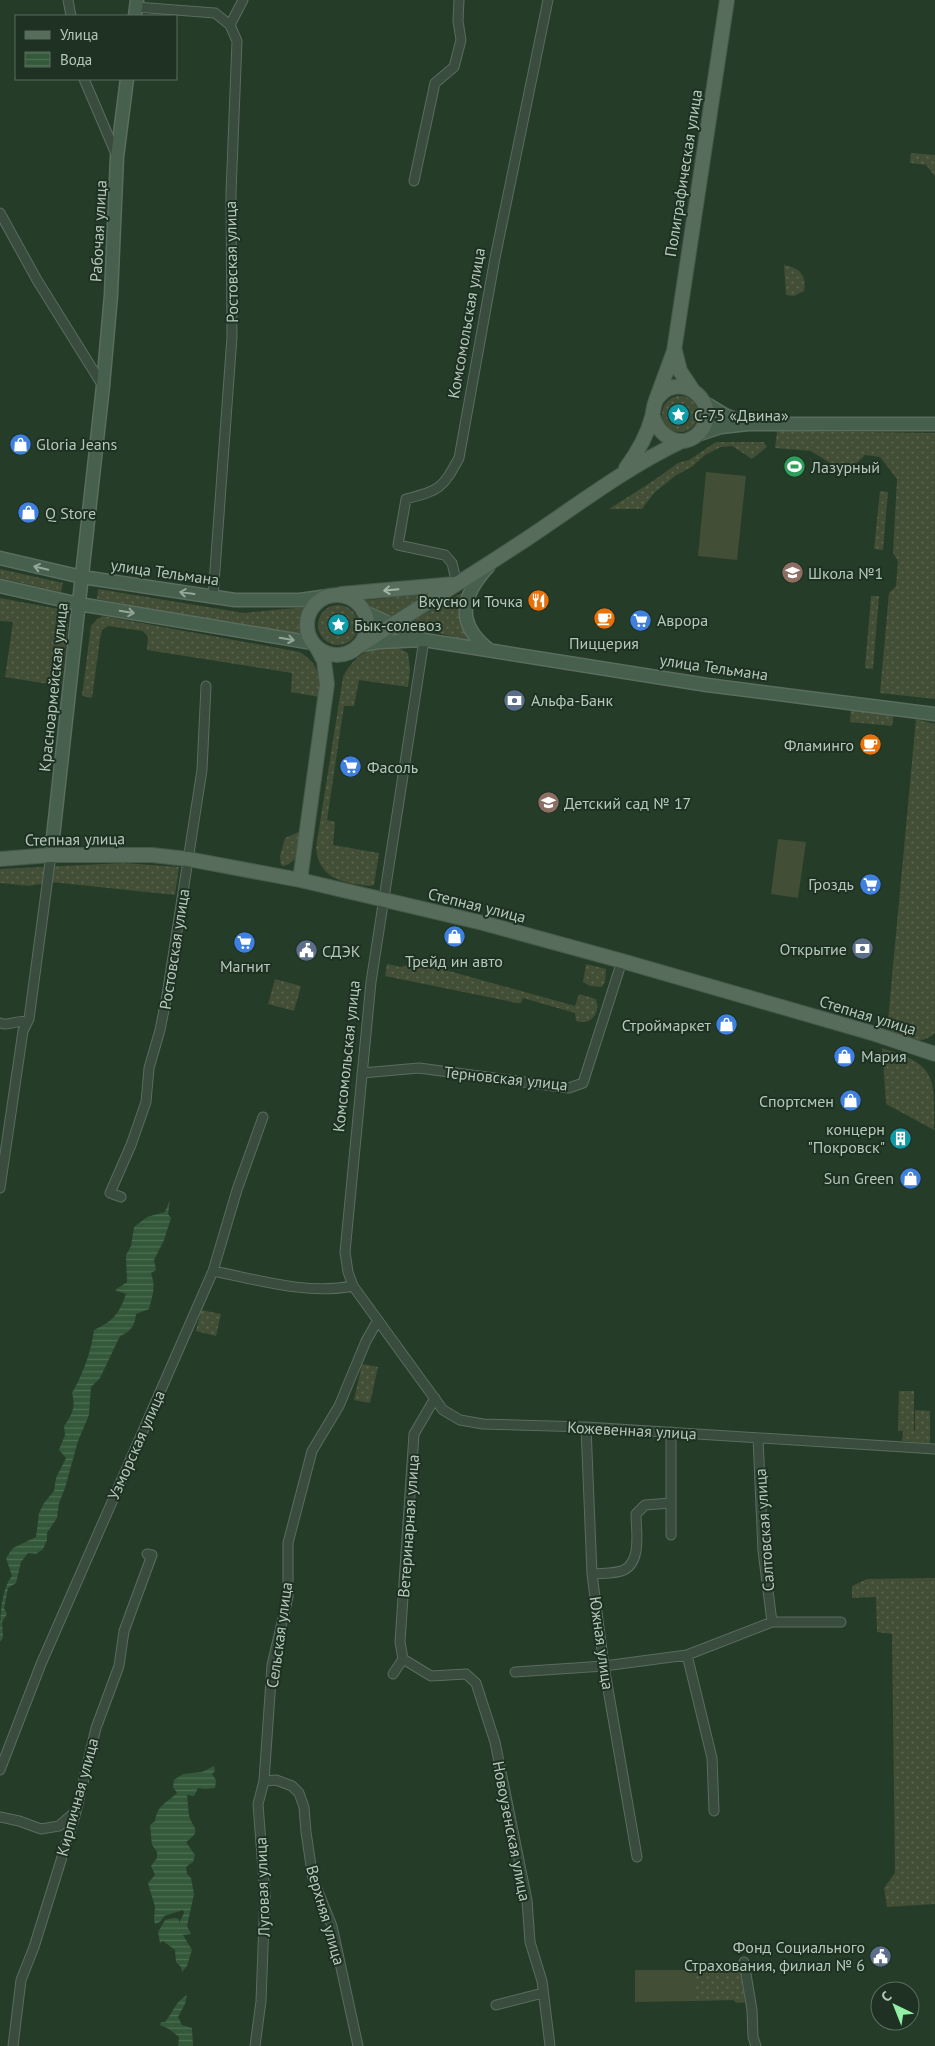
<svg xmlns="http://www.w3.org/2000/svg" width="935" height="2046" font-family="'PT Sans',sans-serif">
	<defs>
		<pattern id="grass-dots" width="8" height="8" patternUnits="userSpaceOnUse" patternTransform="scale(1.25)"><rect width="8" height="8" fill="#424e35"/><path d="M2 2h.1M6 6h.1" fill="none" stroke="#5b6650" stroke-width="1.8" stroke-linecap="round"/></pattern>
		<pattern id="water-rules" width="6" height="5" patternUnits="userSpaceOnUse" patternTransform="scale(1.25)"><rect width="6" height="5" fill="#33593a"/><path d="M0 2.5h6" fill="none" stroke="#4e6f54"/></pattern>
	</defs>
	<rect width="100%" height="100%" fill="#253c29"/>
	<!-- grass -->
	<path fill="url(#grass-dots)" d="M911 153 935 155V176L926 165 910 163Z
		M784 265C800 268 807 275 804 291L794 296 786 295Z
		M662 414a18 18 0 1 1 36 0a18 18 0 1 1-36 0Z
		M777 431 935 433V699L880 693 889 593 896 586 898 561 893 553 897 479 880 457 865 455 851 469 838 468 811 451 775 448Z
		M716 442H764L767 447 752 459 732 446 721 447 705 455 693 466 675 476 654 493 642 509H609L653 481 678 463 689 460Z
		M880 491 888 492 883 550 874 549Z
		M0 569 63 583 61 592 0 578Z
		M98 589 244 613 307 607 301 624 303 636 97 599Z
		M467 590C462 613 458 619 468 641L406 624Z
		M434 593 393 618 361 601Z
		M871 596H879L873 669 865 668Z
		M0 598 59 609C66 614 68 618 68 627L61 686 5 677 13 622 0 621Z
		M318 625a20 20 0 1 1 40 0a20 20 0 1 1-40 0Z
		M103 616 300 652C319 665 322 676 319 697L291 692 292 673 147 650 148 637 143 631 108 626 102 630 100 639 92 698 82 696 91 626 97 619Z
		M377 646 397 647 408 653 410 670 408 687 359 680 354 706H344L327 820 335 822 333 845 379 853 374 885 370 886C343 883 319 879 316 848L343 677C351 661 361 653 377 646Z
		M851 708 894 713 892 726 850 722Z
		M916 719 935 724V1033C920 1047 904 1037 887 1031Z
		M303 830C301 845 300 861 284 866L281 865 280 856 285 838Z
		M124 863 179 867 175 895 51 882 29 886 0 883V869Z
		M417 962 575 1006 579 994 596 999C601 1013 591 1026 576 1021L575 1013 523 998 521 1003H517L385 976 387 964 401 967Z
		M586 964 606 969 605 982 602 987 590 986 583 982Z
		M275 979 301 986 294 1011 268 1004Z
		M882 1048C935 1065 935 1073 934 1130L886 1104Z
		M201 1310 221 1314 216 1336 196 1331Z
		M362 1364 378 1367 370 1403 354 1400Z
		M899 1391H914V1431H911H915V1410L930 1411V1443L902 1441 903 1431H898Z
		M935 1578V1904L887 1907 884 1888 895 1873 892 1634 877 1632 876 1597 852 1598V1586L867 1579Z
		M738 1969 741 1975 745 2002 737 2003 733 2000 696 2001V1970Z"/>
	<!-- pitch -->
	<path fill="#424e35" d="M706 472 746 476 737 560 698 556Z
		M778 839 806 842 798 898 771 894Z
		M635 1970H696V2001L635 2002Z"/>
	<!-- water -->
	<path fill="url(#water-rules)" d="M170 1200 168 1214 171 1218 164 1240 154 1260 156 1270 151 1273C156 1288 153 1293 149 1309L136 1314C135 1326 130 1332 120 1336L100 1378 91 1387 89 1415 78 1441 65 1488 59 1503 57 1518 47 1533V1540L43 1549 36 1554 28 1553 21 1562 16 1583 8 1588 4 1608 7 1614 2 1622 3 1638 0 1641C0 1622 0 1591 12 1576L6 1558 13 1548 36 1537 39 1513 44 1503 54 1491 56 1478 66 1458 59 1450 65 1435 64 1426C72 1415 76 1407 72 1393 83 1374 91 1352 94 1330 113 1321 119 1314 126 1294L115 1290 127 1282 126 1255 131 1246 134 1227 147 1217 165 1212Z
		M214 1766 215 1771 212 1774 216 1780 215 1788 205 1789 198 1788 194 1796 187 1795C188 1802 188 1808 189 1815 191 1827 204 1830 186 1842L195 1855 193 1862 186 1867 187 1874 191 1878 194 1894 187 1926 191 1934 183 1935 192 1950 187 1966 182 1972 181 1967 176 1962 175 1950 163 1941 160 1943 158 1932 165 1920 174 1918 179 1919V1923L184 1913 183 1910 164 1916C162 1920 160 1923 155 1924L154 1919 155 1907 148 1883 155 1875 151 1866 157 1858V1852L152 1845 150 1825 155 1821C157 1806 166 1803 177 1793L173 1787 174 1780 183 1774 202 1772Z
		M187 1995 185 2004 178 2017 182 2025 192 2028 193 2046H178L179 2037 169 2029 160 2025 161 2022H165C174 2011 175 2002 187 1995Z"/>
	<g fill="none" stroke-linecap="round" stroke-linejoin="round">
		<defs>
			<path id="street" d="M68 0 71 16
				M136 7 215 13 230 25 237 41 231 193 232 337 213 597
				M230 25 243 0
				M84 79 116 154
				M414 181 435 83 454 67 461 40 458 21 459 0
				M0 213 37 280 103 386
				M457 584 452 563 445 555 398 545 406 499C440 490 442 489 459 458L495 258 548 0
				M424 640 371 982 345 1252 348 1272 353 1286 443 1410 460 1420 483 1424 586 1427 935 1449
				M0 1023C9 1027 17 1019 27 1022
				M362 1073 419 1068 569 1088 583 1083 622 961
				M0 1188 23 1031 29 1019 51 855
				M121 1197 110 1193 131 1145 146 1102 149 1068 160 1030 167 995 202 770 206 686
				M213 1271C259 1280 307 1295 353 1286
				M586 1427 592 1574 604 1666 637 1857
				M758 1438 763 1551 772 1622
				M671 1535V1432
				M592 1574C602 1573 616 1574 624 1570 642 1561 636 1530 636 1514L645 1505 671 1503
				M687 1655 712 1758 714 1811
				M403 1659 400 1642 414 1434 435 1398
				M515 1672 604 1666 687 1655 772 1622H841
				M393 1674 403 1659 431 1676 466 1674 476 1683 495 1742 527 1900 530 1942 542 1981 550 2046
				M0 1770 41 1664 213 1271 237 1190 263 1117
				M264 1781 276 1780 292 1786 299 1793 304 1807 306 1832 313 1879 332 1926 358 2046
				M0 1817 19 1821 41 1829 59 1826 75 1812
				M744 1962 752 2010 753 2037 756 2046
				M496 2005 543 1993
				M13 2046 21 1980 34 1947 76 1812 96 1728 119 1666 124 1631 152 1555 147 1554
				M255 2046 261 2001 265 1896 258 1804 264 1781 272 1665 288 1597V1543L312 1451 339 1406 366 1341 378 1320"/>
			<path id="secondary" d="M135 16 137 0
				M705 403 725 415 746 423
				M697 435 721 427 748 424H935
				M0 558 82 577 235 600H300L328 596
				M0 586 79 604 313 643
				M363 611 424 640
				M361 645 379 642 424 640 707 685 935 714
				M488 649C455 623 462 595 488 567
				M51 855 103 386 111 295 117 157 127 79"/>
			<path id="primary" d="M675 351 680 371 692 389
				M656 400 674 351 727 0
				M626 468C637 453 647 436 652 417 654 410 653 402 659 396 683 369 724 406 699 433 681 451 658 436 653 416
				M341 594 454 584
				M307 625a30 30 0 1 1 60 0a30 30 0 1 1-60 0Z
				M359 646C415 610 472 575 528 538 579 504 627 467 682 441
				M0 859 51 855H152L188 859 300 880 483 923 622 961 872 1033 935 1054
				M300 880 327 684 324 661 317 648"/>
		</defs>
		<!-- street casing -->
		<use href="#street" stroke="#5a6d5e" stroke-width="11"/>
		<!-- secondary casing -->
		<use href="#secondary" stroke="#5a6d5e" stroke-width="15"/>
		<!-- primary casing -->
		<use href="#primary" stroke="#455849" stroke-width="16"/>
		<!-- street -->
		<use href="#street" stroke="#394c3d" stroke-width="9"/>
		<!-- secondary -->
		<use href="#secondary" stroke="#475f4d" stroke-width="12"/>
		<!-- primary -->
		<use href="#primary" stroke="#576c5b" stroke-width="14"/>
	</g>
	<!-- one-way arrows -->
	<defs><path id="oneway-shaft" d="M-6 0H5M1.5-3L5.5 0L1.5 3" fill="none" stroke-width="1.6" stroke-linecap="round" stroke-linejoin="round" transform="scale(1.25)"/></defs>
	<g stroke="#94a899">
		<use href="#oneway-shaft" transform="translate(41 568) rotate(-167)"/>
		<use href="#oneway-shaft" transform="translate(187 593) rotate(-172)"/>
		<use href="#oneway-shaft" transform="translate(127 612) rotate(10)"/>
		<use href="#oneway-shaft" transform="translate(287 639) rotate(9)"/>
	</g>
	<use stroke="#a2b6a6" href="#oneway-shaft" transform="translate(391 590) rotate(175)"/>
	<!-- icons -->
	<defs>
		<symbol id="sight-disc" viewBox="-11 -11 22 22"><circle r="9.5" fill="#0f9aa8" stroke="#1e3122"/><path d="M0-6L1.8-2.2L6-1.7L2.9 1.2L3.7 5.4L0 3.3L-3.7 5.4L-2.9 1.2L-6-1.7L-1.8-2.2Z" fill="#fff"/></symbol>
		<symbol id="shop-disc" viewBox="-11 -11 22 22"><circle r="9.5" fill="#3f7fe0" stroke="#1e3122"/><path d="M-5-2.5h2.3a2.7 3.5 0 0 1 5.4 0H5L5.5 6h-11ZM-1.5-2.5h3a1.5 2.3 0 0 0-3 0Z" fill="#fff"/></symbol>
		<symbol id="stadium-disc" viewBox="-11 -11 22 22"><circle r="9.5" fill="#2e9e5b" stroke="#1e3122"/><path d="M0-5a6.5 5 0 1 0 0 10a6.5 5 0 1 0 0-10ZM-3.5-1.8h7v3.6h-7Z" fill="#fff"/></symbol>
		<symbol id="school-disc" viewBox="-11 -11 22 22"><circle r="9.5" fill="#8d6e63" stroke="#1e3122"/><path d="M0-5L7-2L0 1L-7-2ZM-4 1L0 2.5L4 1V4Q0 6-4 4Z" fill="#fff"/></symbol>
		<symbol id="restaurant-disc" viewBox="-11 -11 22 22"><circle r="9.5" fill="#e8710a" stroke="#1e3122"/><path d="M-5-6h1v4h1v-4h1v4h1v-4h1v5L-1.5 .5V6h-2V.5L-5-1ZM5-6V6H3V1.5H1.5Q1.5-4 5-6Z" fill="#fff"/></symbol>
		<symbol id="cafe-disc" viewBox="-11 -11 22 22"><circle r="9.5" fill="#e8710a" stroke="#1e3122"/><path d="M-5.5-4.5H6V0H3Q3 3.5 0 3.5H-2.5Q-5.5 3.5-5.5 0ZM3-3.2v2h1.7v-2ZM-6 4.5H4V6H-6Z" fill="#fff"/></symbol>
		<symbol id="supermarket-disc" viewBox="-11 -11 22 22"><circle r="9.5" fill="#3f7fe0" stroke="#1e3122"/><path d="M-6-5.5h2.5l.6 2H6L4.5 2H-2.5L-4.4-4H-6ZM-1.5 3.2a1.3 1.3 0 1 0 .1 0ZM3 3.2a1.3 1.3 0 1 0 .1 0Z" fill="#fff"/></symbol>
		<symbol id="bank-disc" viewBox="-11 -11 22 22"><circle r="9.5" fill="#5c6f8a" stroke="#1e3122"/><path d="M-6-4H6V4H-6ZM0-2.3a2.3 2.3 0 1 0 0 4.6a2.3 2.3 0 1 0 0-4.6Z" fill="#fff"/></symbol>
		<symbol id="civic-disc" viewBox="-11 -11 22 22"><circle r="9.5" fill="#5c6f8a" stroke="#1e3122"/><path d="M-.6-6.5H3V-4.5H.6V-3L4-1V1h2V6H-6V1h2V-1L-.6-3ZM-1.2 2.5V6h2.4V2.5Z" fill="#fff"/></symbol>
		<symbol id="building-disc" viewBox="-11 -11 22 22"><circle r="9.5" fill="#0f9aa8" stroke="#1e3122"/><path d="M-4-6H4V6H1V3H-1V6H-4ZM-2.5-4.3h1.7v1.8h-1.7ZM.8-4.3h1.7v1.8H.8ZM-2.5-1h1.7V.8h-1.7ZM.8-1h1.7V.8H.8Z" fill="#fff"/></symbol>
	</defs>
	<g fill-rule="evenodd">
		<use href="#sight-disc" x="666" y="402" width="25" height="25"/>
		<use href="#shop-disc" x="8" y="432" width="25" height="25"/>
		<use href="#stadium-disc" x="782" y="454" width="25" height="25"/>
		<use href="#shop-disc" x="16" y="500" width="25" height="25"/>
		<use href="#school-disc" x="780" y="560" width="25" height="25"/>
		<use href="#restaurant-disc" x="526" y="588" width="25" height="25"/>
		<use href="#cafe-disc" x="592" y="606" width="25" height="25"/>
		<use href="#supermarket-disc" x="628" y="608" width="25" height="25"/>
		<use href="#sight-disc" x="326" y="612" width="25" height="25"/>
		<use href="#bank-disc" x="502" y="688" width="25" height="25"/>
		<use href="#cafe-disc" x="858" y="732" width="25" height="25"/>
		<use href="#supermarket-disc" x="338" y="754" width="25" height="25"/>
		<use href="#school-disc" x="536" y="790" width="25" height="25"/>
		<use href="#supermarket-disc" x="858" y="872" width="25" height="25"/>
		<use href="#shop-disc" x="442" y="924" width="25" height="25"/>
		<use href="#supermarket-disc" x="232" y="930" width="25" height="25"/>
		<use href="#bank-disc" x="850" y="936" width="25" height="25"/>
		<use href="#civic-disc" x="294" y="938" width="25" height="25"/>
		<use href="#shop-disc" x="714" y="1012" width="25" height="25"/>
		<use href="#shop-disc" x="832" y="1044" width="25" height="25"/>
		<use href="#shop-disc" x="838" y="1088" width="25" height="25"/>
		<use href="#building-disc" x="888" y="1126" width="25" height="25"/>
		<use href="#shop-disc" x="898" y="1166" width="25" height="25"/>
		<use href="#civic-disc" x="868" y="1944" width="25" height="25"/>
	</g>
	<g text-anchor="middle" dominant-baseline="central" stroke-width="4" stroke-linejoin="round" paint-order="stroke">
		<!-- street labels -->
		<g font-size="16" fill="#b5c8b9" stroke="#1e3122">
			<text transform="translate(683 173) rotate(-81)">Полиграфическая улица</text>
			<text transform="translate(98 231) rotate(-87)">Рабочая улица</text>
			<text transform="translate(231 262) rotate(-91)">Ростовская улица</text>
			<text transform="translate(466 323) rotate(-80)">Комсомольская улица</text>
			<text transform="translate(165 572) rotate(8)">улица Тельмана</text>
			<text transform="translate(714 667) rotate(8)">улица Тельмана</text>
			<text transform="translate(53 687) rotate(-84)">Красноармейская улица</text>
			<text transform="translate(75 839) rotate(-1)">Степная улица</text>
			<text transform="translate(477 905) rotate(14)">Степная улица</text>
			<text transform="translate(174 949) rotate(-81)">Ростовская улица</text>
			<text transform="translate(868 1015) rotate(17)">Степная улица</text>
			<text transform="translate(346 1056) rotate(-84)">Комсомольская улица</text>
			<text transform="translate(506 1078) rotate(6)">Терновская улица</text>
			<text transform="translate(632 1430) rotate(3)">Кожевенная улица</text>
			<text transform="translate(136 1445) rotate(-66)">Узморская улица</text>
			<text transform="translate(408 1526) rotate(-86)">Ветеринарная улица</text>
			<text transform="translate(764 1530) rotate(-94)">Салтовская улица</text>
			<text transform="translate(279 1635) rotate(-82)">Сельская улица</text>
			<text transform="translate(602 1643) rotate(82)">Южная улица</text>
			<text transform="translate(77 1797) rotate(-75)">Кирпичная улица</text>
			<text transform="translate(512 1831) rotate(79)">Новоузенская улица</text>
			<text transform="translate(262 1887) rotate(-92)">Луговая улица</text>
			<text transform="translate(326 1915) rotate(74)">Верхняя улица</text>
		</g>
		<!-- poi labels -->
		<g font-size="16" fill="#b5c8b9" stroke="#1e3122" text-anchor="start">
			<text x="694" y="415">С-75 «Двина»</text>
			<text x="36" y="444">Gloria Jeans</text>
			<text x="811" y="467">Лазурный</text>
			<text x="45" y="513">Q Store</text>
			<text x="808" y="573">Школа №1</text>
			<text x="523" y="601" text-anchor="end">Вкусно и Точка</text>
			<text x="657" y="620">Аврора</text>
			<text x="354" y="625">Бык-солевоз</text>
			<text x="604" y="643" text-anchor="middle">Пиццерия</text>
			<text x="531" y="700">Альфа-Банк</text>
			<text x="854" y="745" text-anchor="end">Фламинго</text>
			<text x="367" y="767">Фасоль</text>
			<text x="564" y="803">Детский сад № 17</text>
			<text x="854" y="884" text-anchor="end">Гроздь</text>
			<text x="847" y="949" text-anchor="end">Открытие</text>
			<text x="322" y="951">СДЭК</text>
			<text x="454" y="961" text-anchor="middle">Трейд ин авто</text>
			<text x="245" y="966" text-anchor="middle">Магнит</text>
			<text x="711" y="1025" text-anchor="end">Строймаркет</text>
			<text x="861" y="1056">Мария</text>
			<text x="834" y="1101" text-anchor="end">Спортсмен</text>
			<text x="885" y="1129" text-anchor="end">концерн<tspan x="885" dy="18">"Покровск"</tspan></text>
			<text x="894" y="1178" text-anchor="end">Sun Green</text>
			<text x="865" y="1947" text-anchor="end">Фонд Социального<tspan x="865" dy="18">Страхования, филиал № 6</tspan></text>
		</g>
	</g>
	<!-- legend -->
	<rect x="15" y="15" width="162" height="65" fill="#1e3122" stroke="#5a6d5e"/>
	<rect x="25" y="31" width="25" height="8" fill="#576c5b" stroke="#5a6d5e"/>
	<text x="60" y="40" font-size="15" fill="#b5c8b9">Улица</text>
	<rect x="25" y="52" width="25" height="15" fill="url(#water-rules)" stroke="#5a6d5e"/>
	<text x="60" y="65" font-size="15" fill="#b5c8b9">Вода</text>
	<!-- north arrow -->
	<g transform="translate(895 2006) rotate(317)"><circle r="24" fill="#1e3122" stroke="#5a6d5e"/>
	<path d="M0-4L9 19L0 12L-9 19Z" fill="#90f1a5"/>
	<text y="-8" font-size="14" font-weight="bold" text-anchor="middle" fill="#b5c8b9">С</text>
	</g>
</svg>
